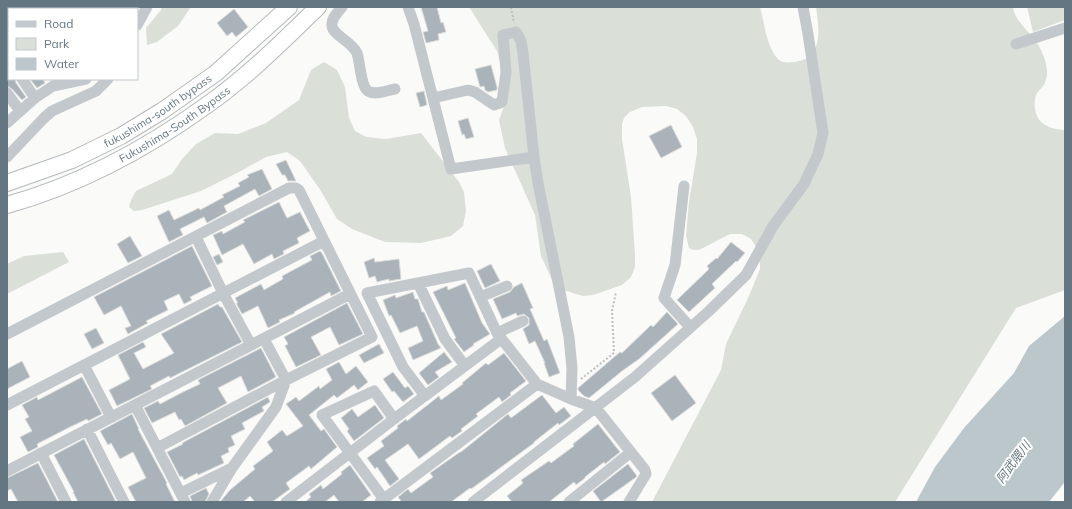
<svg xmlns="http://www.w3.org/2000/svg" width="1072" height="509" font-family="Mulish,'Noto Sans JP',sans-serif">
	<rect width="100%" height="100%" fill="#fafaf8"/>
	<!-- green -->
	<path fill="#dadfd7" d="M162 7H191L178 26 157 42 147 45 146 28 161 10Z
		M469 7H760C764 22 767 48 778 59 783 64 788 62 795 62 824 58 819 29 816 7H1013C1015 21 1027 29 1035 40 1040 47 1044 55 1046 64 1047 71 1048 77 1045 82 1044 87 1038 90 1036 95 1034 101 1034 110 1037 116 1041 126 1055 130 1065 130V290L1016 308 895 502H652L721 370 726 344 749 296 760 269V253L751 239 742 234H730L699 250H693L689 248 686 236 689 202 697 153V139L693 127 686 116 677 109 666 106 642 107 630 112 624 118 622 124V139L631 197 635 255V267L631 277 622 285 593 295 583 296 576 294 564 290 553 282 541 256 535 215 505 148 499 120 509 93 497 51Z
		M1027 7H1065V20L1033 32Z
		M324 62 337 70 345 87 349 118 355 131 366 137 386 139 421 133 459 182 464 192 466 211 463 226 451 236 421 243 385 242 352 229 337 219 321 191 300 161 287 152 266 157 241 171 201 191 142 210 134 211 129 207 131 200 136 191 172 174 182 159 196 144 215 133 238 134 266 123 299 100 311 70Z
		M63 252 69 262 7 294V264L24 256Z"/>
	<!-- water -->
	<path fill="#bbc7cb" d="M1065 316 1064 483 1049 502H916L935 467 964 428 1014 373 1029 346Z"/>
	<!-- building -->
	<path fill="#aab3b9" stroke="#dcdcda" d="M421 7H437L441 23 443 22 446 32 438 34 439 40 426 43 423 32 428 31Z
		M234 9 248 27 236 37 232 32 227 36 217 23Z
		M491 65 497 87V90L488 92 485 90 484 86 480 87 475 69Z
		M7 79H15L16 83 26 97 22 100 12 89 7 86Z
		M30 79H43L45 83 37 88Z
		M424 91 427 105 420 107 416 93Z
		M468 118 474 137 466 139 464 134 462 135 458 121Z
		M671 125 682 147 661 158 649 136Z
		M286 160 296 181H288L285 175H282L276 164Z
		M262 169 272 189 259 196 255 189 224 206 227 212 207 223 204 217 180 229 183 235 169 242 157 216 169 210 174 220 199 208 200 210 224 197 222 195 240 186 238 183 249 177 247 175Z
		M279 202 287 218 300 212 310 231 297 238 299 243 283 251 284 254 274 259 272 254 254 264 243 244 222 255 213 235 222 231 223 234 245 222 243 220Z
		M130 236 142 256 128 263 117 244Z
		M731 242 745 253 737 262 736 261 712 284 715 288 689 312 677 300 709 269 707 266 716 258 717 259Z
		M192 246 212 286 190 297 192 300 184 304 179 294 164 301 168 310 146 321 148 323 128 334 125 328 131 326 121 306 104 315 94 297Z
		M320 251 322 253 341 291 331 296 330 292 294 312 295 313 279 320 280 322 268 328 258 306 242 314 236 303H238L235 298 261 284 264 290 283 279 282 276 312 260 310 256Z
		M219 254 223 262 217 265 213 257Z
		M374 258 375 262 399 259 401 279 389 281V279L377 282 375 276 369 278 364 262Z
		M491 264 500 281 485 288 477 271Z
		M465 283 482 323 490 334 473 344 474 345 464 352 454 339 456 338 433 292 447 286 448 290Z
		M522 283 533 308 530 309 544 341 547 339 560 373 549 377 544 363H545L535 341 529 344 523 329 529 325V318L524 314 517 316 516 313 502 319 493 299 510 292 514 287Z
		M413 292 415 299H418L422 312H424L438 344 441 348 413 360 408 348 423 341 417 326 400 333 391 315 389 316 383 300 395 295 396 298Z
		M347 303 363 334 339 345 330 327 311 337 321 355 296 367 285 346 288 344 284 337Z
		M218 304 220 307H222L242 342 170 378 169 376 150 386 152 389 117 406 109 390 130 379 118 355 143 342 146 347 134 353 143 369 174 353 161 334Z
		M667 312 678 324 639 359 622 371 589 398 584 396 578 390V388L620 352 622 353 651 325 653 327Z
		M96 328 104 343 92 349 84 334Z
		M379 344 384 353 364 363 359 355Z
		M261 348 276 377 248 392 241 376 218 388 227 403 185 426 181 419 179 420 175 412 152 423 144 408 158 401 160 404 183 392 200 384 198 380Z
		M444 352 452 362 435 372 439 377 428 385 419 373Z
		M504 353 526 381 510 393 511 395 502 402 499 397 476 414 478 416 461 429 462 431 452 438 450 436 419 459 408 444 385 460 399 479 390 486 377 467 375 469 367 458 384 446 381 441 398 428 397 426 406 419 407 421 439 396 441 400 463 384 462 383 486 363 488 365Z
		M22 361 30 377 7 389V369Z
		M339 362 346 374 356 366 368 382 358 390 354 385 337 398 334 395 309 415 321 431 324 429 337 447 311 469 309 466 286 483 290 489 272 502H255L250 496 243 502H220L230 490 255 469 253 466 273 451 267 442 282 430 287 436 303 426 286 404 296 397 299 401 319 386 320 389 332 380 326 369Z
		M393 372 405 388 408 386 414 394 403 402 394 391 392 392 383 379Z
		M675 375 696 403 672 421 651 393Z
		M82 377 102 414 88 421 87 419 70 427 37 444 38 447 28 452 20 437 32 431 25 419 29 417 22 405 37 397 38 400Z
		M542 395 556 413 564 407 571 416 559 425 558 423 534 442V443L489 476 471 489 470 488 451 502H399L401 501 398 497 408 489 411 493 433 477 430 473 460 452H461L508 414 511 418Z
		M268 397 270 402 262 407 264 411 242 423 245 429 231 436 235 445 228 448 229 452 221 456 224 463 198 475 197 473 184 480 182 476 180 477 167 452 183 444 182 443Z
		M375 405 384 418 354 441 347 431 349 429 341 418 352 409 358 417Z
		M132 414 139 429H138L167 483 166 484 175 502H136L128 487 146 478 133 452 120 459 111 443 108 445 100 431Z
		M598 424 620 452 605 464 604 462 585 477V478L576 485 574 482 549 502H512L507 496 523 483 521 480 549 461 551 463 574 446 573 444Z
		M84 439 116 502H78L73 492H74L54 455Z
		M38 463 58 502H18L11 489 7 491V478Z
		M628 464 637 476 635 478 601 502 593 491Z
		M350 465 371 495 362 502H339L334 495 325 502H305L311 497 309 494 321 485 323 489 342 474 341 472Z
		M206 488 209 494 205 502H192L190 496Z"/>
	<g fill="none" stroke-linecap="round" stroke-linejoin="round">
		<defs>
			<g id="highway">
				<path id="s1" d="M7 183 72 160 121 136 162 111 216 73 289 7"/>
				<path id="s2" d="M7 205C79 185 146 149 207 105 247 77 283 41 318 7"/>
			</g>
		</defs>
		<!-- highway casing -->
		<use href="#highway" stroke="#b4b9bd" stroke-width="18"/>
		<!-- path -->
		<path stroke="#bbbfc2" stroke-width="2" stroke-dasharray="2 2" stroke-linecap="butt" d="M511 7 514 23
			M581 379 614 353 612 311 616 292"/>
		<!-- minor -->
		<path stroke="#c3c8cc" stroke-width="11" d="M97 7 100 9
			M342 7C338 12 331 18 332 26 333 35 352 42 357 53 360 62 361 87 368 91 375 96 388 90 395 89
			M408 7 414 24 451 169 534 157
			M137 25 147 7
			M1016 44 1065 28
			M22 79 35 98
			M7 93 20 111
			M433 98 468 90 475 92 494 105 502 102 506 72 503 35 516 32 521 41 523 53 534 157 538 183 569 337 572 368 571 399
			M7 123 35 98 53 86 86 79
			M7 157 44 118 52 111 96 91 108 79
			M684 186 675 265 664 298 690 327
			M196 237 223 293 251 345
			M418 283 445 339 465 366
			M480 297 507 286
			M497 333 523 321
			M7 334 289 188H296L299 190 372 337 286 380 157 448
			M84 365 111 417
			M425 396 403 367 367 293 469 273 497 333 537 384 571 399 596 408 645 470 646 474 629 502
			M7 405 324 241
			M135 405 185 502
			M87 429 124 502
			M41 453 66 502
			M7 471 350 294
			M181 493 232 468
			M212 502 232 468 276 407 286 380 264 339
			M286 502 394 419 501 339
			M380 502 537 384
			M386 502 322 415 374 391 394 419
			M473 502 635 377 709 311 746 275 773 226 804 184 818 154 823 133 808 34 803 7
			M569 502 631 452"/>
		<!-- highway -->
		<use href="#highway" stroke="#fff" stroke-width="16"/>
	</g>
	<g text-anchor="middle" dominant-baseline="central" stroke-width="4" stroke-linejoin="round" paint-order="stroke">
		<!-- street labels -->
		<g font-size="11" fill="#657683" stroke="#fff">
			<text stroke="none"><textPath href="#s1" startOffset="168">fukushima-south bypass</textPath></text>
			<text stroke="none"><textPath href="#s2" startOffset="187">Fukushima-South Bypass</textPath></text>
		</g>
		<!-- water labels -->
		<g font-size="12" font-style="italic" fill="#60757c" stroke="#fff">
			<text transform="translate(1013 462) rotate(-53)">阿武隈川</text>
		</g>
	</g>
	<!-- border -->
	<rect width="1072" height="509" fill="none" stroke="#657683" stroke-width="16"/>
	<!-- legend -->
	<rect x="8" y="8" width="130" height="72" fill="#ffffff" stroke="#c1c8cd"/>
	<rect x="16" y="21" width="20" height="6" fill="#c3c8cc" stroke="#c1c8cd"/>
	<text x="44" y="28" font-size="12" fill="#657683">Road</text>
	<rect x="16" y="38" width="20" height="12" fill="#dadfd7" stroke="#c1c8cd"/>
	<text x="44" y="48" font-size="12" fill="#657683">Park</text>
	<rect x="16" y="58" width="20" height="12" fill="#bbc7cb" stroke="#c1c8cd"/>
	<text x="44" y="68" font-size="12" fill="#657683">Water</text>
</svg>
